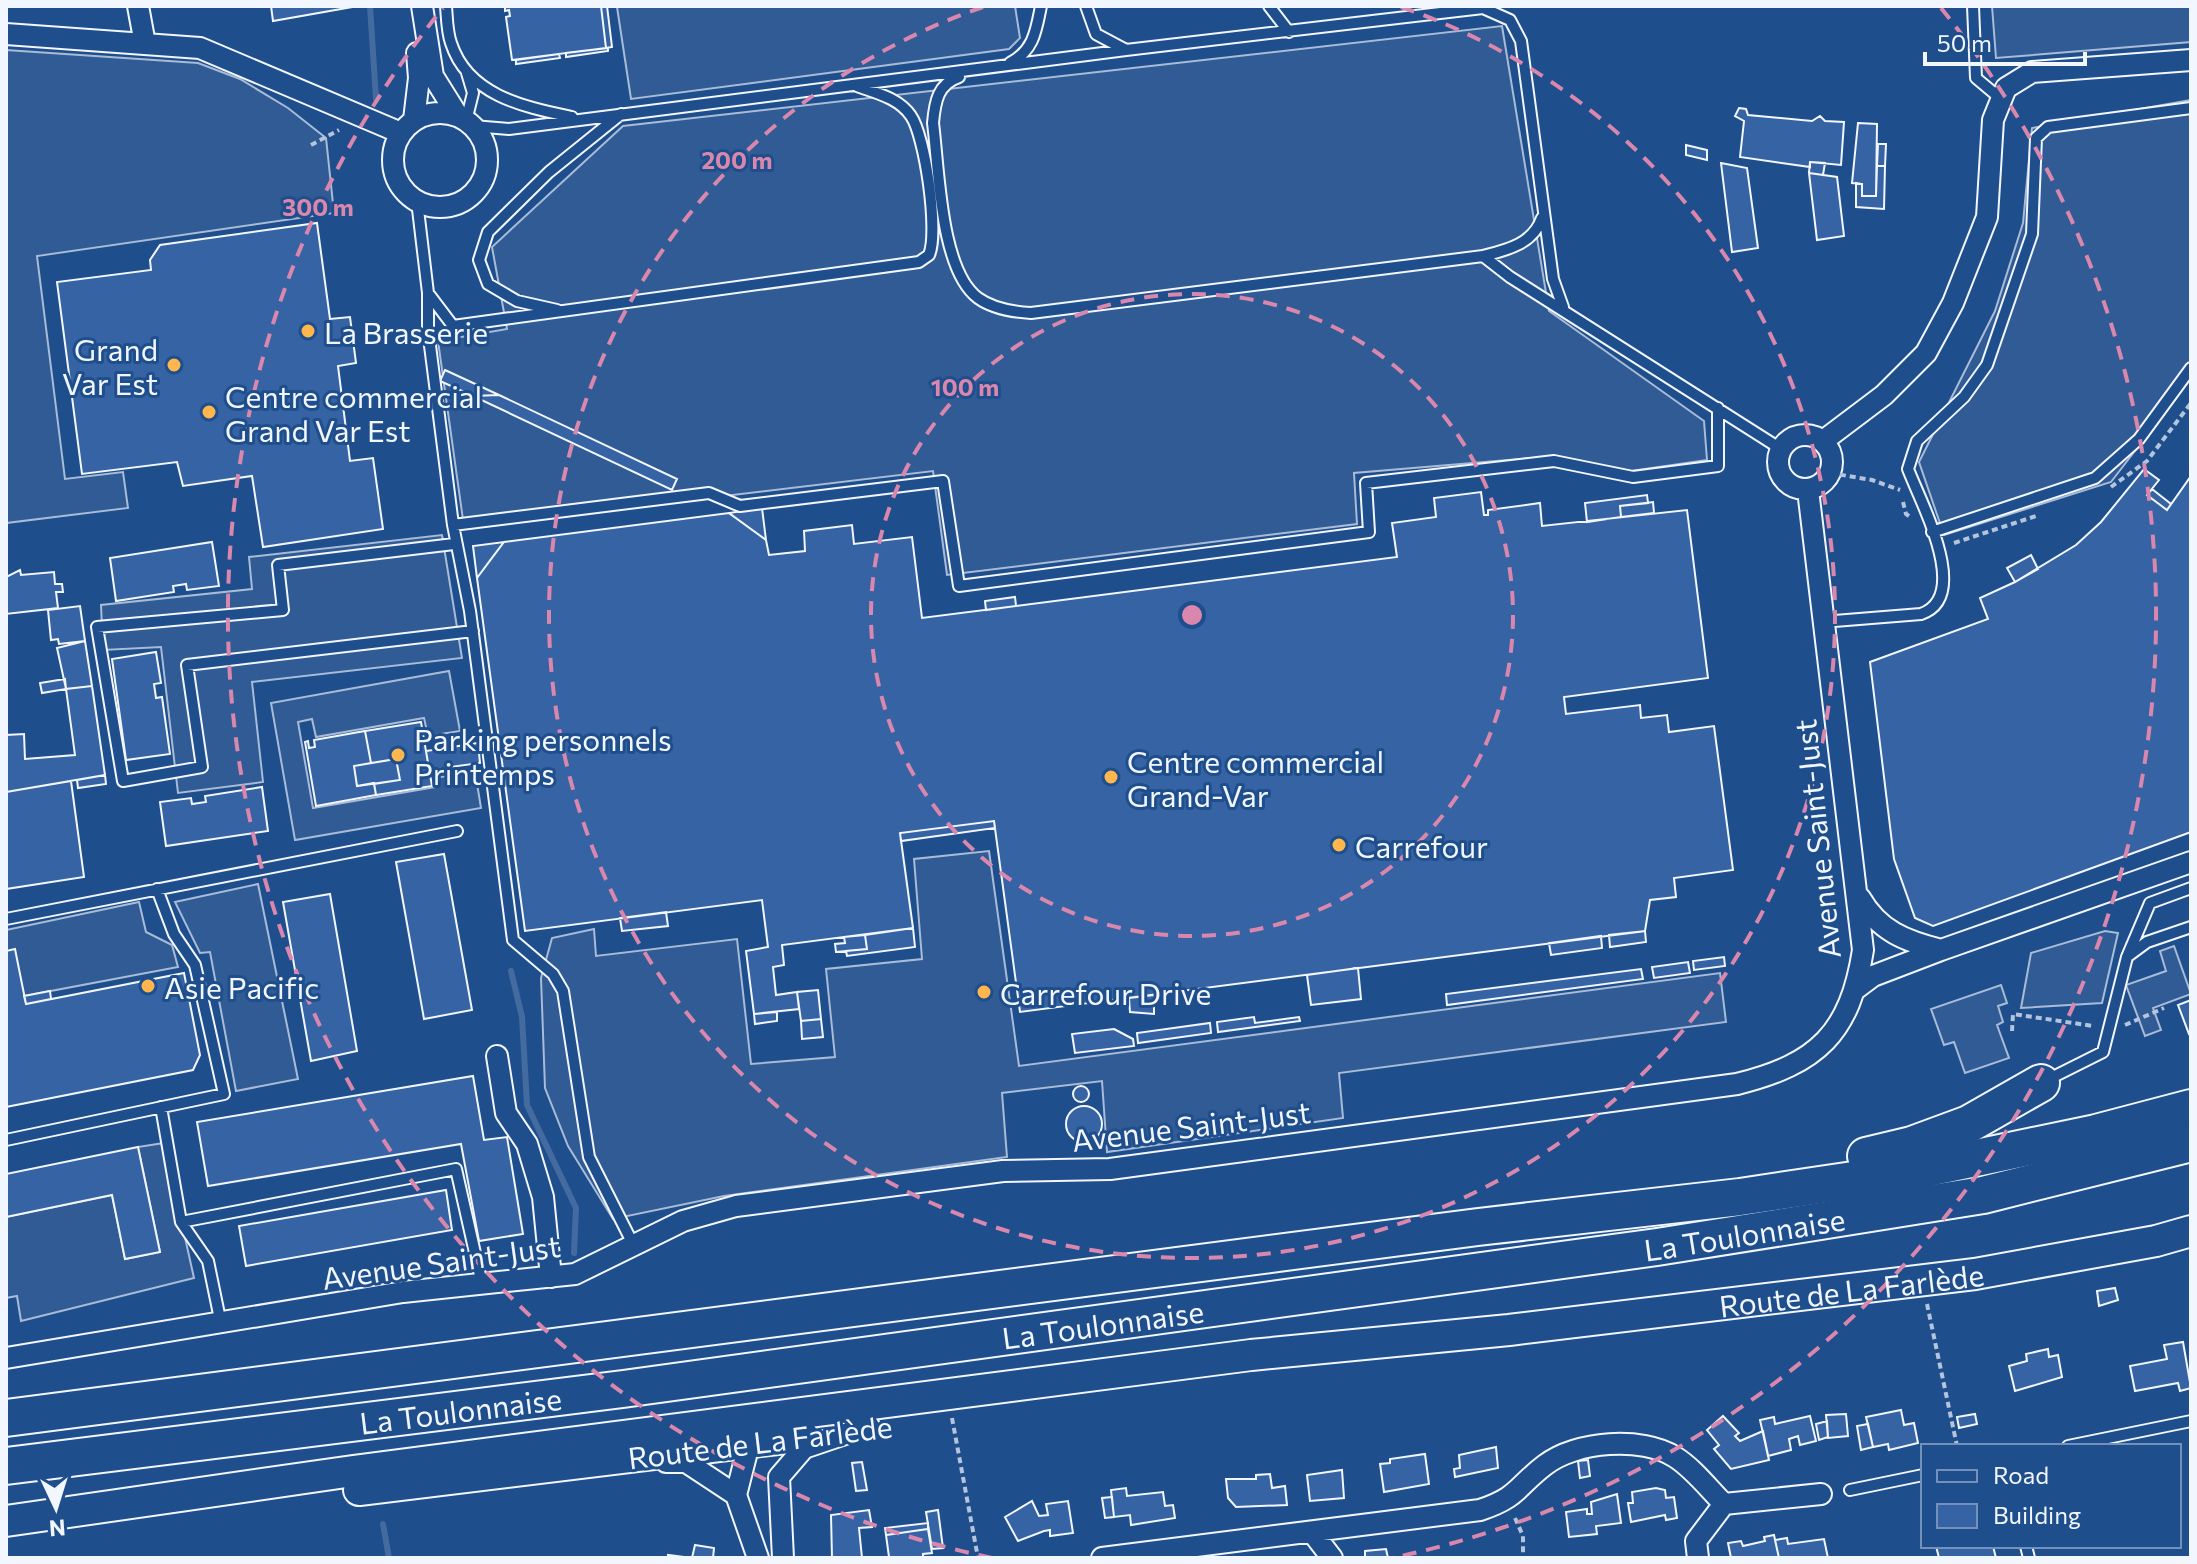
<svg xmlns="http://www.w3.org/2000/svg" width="2197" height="1564" font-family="Commissioner,sans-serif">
	<rect width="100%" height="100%" fill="#1f4e8c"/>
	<!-- built -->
	<path fill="#305b95" stroke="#a8bbd7" stroke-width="2" d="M1015 6 1020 38 1009 49 631 99 617 7Z
		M1992 6H2191V42L1996 58Z
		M1502 26 1549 311 1704 421 1707 460 1631 471 1531 458 1354 473 1357 524 947 575 933 471 464 527 438 341 507 329 492 247 623 126Z
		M6 50 198 63 240 79 288 108 326 138 334 213 37 256 65 479 123 472 128 508 6 523Z
		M2191 100V378L2111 482 1944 535 1919 462 1995 311 2023 223 2032 128Z
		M442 535 462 658 252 682 263 782 178 793 161 647 103 650 101 605 252 589 249 557Z
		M449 671 460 731 428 736 424 718 316 737 312 719 298 722 313 808 436 787 435 778 475 771 481 808 295 840 271 703Z
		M989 851 1019 1066 1720 973 1726 1022 1339 1073 1343 1118 1107 1152 1102 1081 1002 1093 1007 1157 724 1196 613 1219 568 1146 545 1088 541 978 552 938 594 929 596 956 737 939 751 1064 835 1057 826 969 922 959 914 859Z
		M258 884 298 1079 236 1091 210 952 200 953 175 902Z
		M139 902 146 932 172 945 178 967 24 996 6 951V930Z
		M2105 931 2118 933 2102 1003 2021 1008 2031 953Z
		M2174 946 2191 994 2153 1008 2161 1030 2145 1036 2126 985 2166 971 2160 951Z
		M2001 985 2007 1003 1998 1006 2003 1022 1997 1025 2009 1058 1965 1073 1954 1042 1944 1045 1931 1009Z
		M164 1143 194 1278 21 1321 17 1296 6 1298V1217L112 1195 125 1259 160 1252 138 1147Z"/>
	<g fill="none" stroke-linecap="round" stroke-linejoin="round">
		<!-- stream -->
		<path stroke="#446ba0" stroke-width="6" d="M370 6 376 99
			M511 971 522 1017 527 1105 576 1208 574 1253
			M383 1524 389 1558"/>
	</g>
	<!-- building -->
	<path fill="#3563a3" stroke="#f2f6ff" stroke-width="2" d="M271 6H358L273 21Z
		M505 6H601L606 48 512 60 506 17 510 16 509 10 505 11Z
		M601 6H607L612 47 606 48Z
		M608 48V51L566 57V53Z
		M559 54 560 58 516 64V60Z
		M1739 108 1746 109 1748 115 1812 121 1820 116 1825 121 1844 122 1841 165 1810 162V167L1740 157 1744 121 1735 116Z
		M1858 123 1877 124 1876 196H1862V184L1852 183Z
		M1878 144H1886L1885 166H1877Z
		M1686 145 1707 150V160L1686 155Z
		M1810 162 1825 163 1823 175 1809 173Z
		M1721 163 1747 168 1758 248 1732 252Z
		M1877 166H1885L1884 209 1856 207V183L1862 184V196H1876Z
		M1809 173 1837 177 1844 236 1817 240Z
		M317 223 330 319 350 317 356 363 338 366 350 461 373 458 383 529 263 547 252 476 183 486 177 462 82 474 57 282 151 270 150 260 160 245Z
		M445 370 499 395 473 396 440 381Z
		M499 395 677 479 672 490 473 396Z
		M2144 469 2159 480 2147 495 2167 510 2191 476V832L1933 926 1915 918 1894 859 1870 662 1988 619 1980 598 2015 582 2076 545 2101 522Z
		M2152 489 2171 504 2167 510 2147 495Z
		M1481 492 1484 515H1488V510L1540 503 1542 526 1687 510 1708 678 1564 697 1566 714 1640 705 1641 718 1667 715 1669 732 1714 726 1733 870 1674 878 1676 897 1650 900 1645 931 1020 1012 994 821 900 833 913 928 782 945 784 965 773 967 776 995 797 992 799 1009 754 1014 746 951 768 947 762 900 525 931 477 578 504 542 729 513 766 540 769 555 805 551 804 531 852 525 854 544 912 537 922 618 1397 557 1392 523 1436 517 1434 498Z
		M1647 495 1648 503 1620 506 1621 517 1587 522 1585 503Z
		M1653 502 1654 513 1621 517 1620 506Z
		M762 508 766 540 729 513Z
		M212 542 219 586 187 590 186 584 173 586 174 592 116 601 110 558Z
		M504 542 491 559 477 578 473 546Z
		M2031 555 2038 569 2015 582 2007 568Z
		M20 570 21 575 54 572 55 584H62L63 592H56L58 608 6 614V577Z
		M1015 597 1016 606 986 610 985 601Z
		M80 606 85 641 59 644 58 639 51 640 48 610Z
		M85 641 92 686 66 689 57 648Z
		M156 652 161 683 154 684 156 698 162 697 170 754 126 760 112 659Z
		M65 679 66 689 42 693 40 683Z
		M92 686 105 775 6 792V735L24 734 25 759 75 755 66 689Z
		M421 722 432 786 376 795 374 784 400 780 396 759 371 763 365 731Z
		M365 731 371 763 354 766 357 786 374 783 376 795 316 806 305 742 308 741 309 748 315 747 314 740Z
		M478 743 480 763 429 770 426 751Z
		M396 759 400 780 357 786 354 766Z
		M105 775 106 784 78 788 77 780Z
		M71 781 84 877 6 889V792Z
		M262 787 268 831 166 846 160 802 191 798 192 804 206 802 205 796Z
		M994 821 995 828 901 841 900 833Z
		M444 854 472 1010 424 1019 396 862Z
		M330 894 357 1051 311 1061 283 902Z
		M666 912 668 926 622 931 620 918Z
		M913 928 915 947 847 956 846 951 867 949 865 935Z
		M1645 931 1646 942 1610 947 1609 935Z
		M865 935 867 949 836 952 835 944 845 943 844 937Z
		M1601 936 1602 948 1551 955 1549 943Z
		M15 949 26 1004 184 973 200 1055 193 1070 6 1107V951Z
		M1724 957 1725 966 1694 970 1693 961Z
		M1688 962 1690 973 1654 978 1652 967Z
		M1358 968 1361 999 1311 1005 1307 975Z
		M1641 969 1643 979 1447 1005 1446 994Z
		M818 990 821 1019 801 1021 797 992Z
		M50 991 51 999 26 1004 24 996Z
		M1154 995V1014L1130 1012 1129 998Z
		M2191 1000V1033L2189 1034 2178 1005Z
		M777 1012V1021L755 1024 754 1014Z
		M1254 1017 1255 1023 1299 1017 1300 1021 1218 1032 1217 1022Z
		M821 1019 823 1037 802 1039 801 1021Z
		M1210 1023 1211 1033 1138 1043 1137 1033Z
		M1114 1029 1133 1039 1134 1046 1075 1053 1072 1034Z
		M473 1076 484 1140 507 1137 523 1234 479 1241 461 1144 208 1186 197 1122Z
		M1073 1094a8 8 0 1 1 16 0a8 8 0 1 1-16 0Z
		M1066 1124a18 18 0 1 1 36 0a18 18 0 1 1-36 0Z
		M138 1147 160 1252 125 1259 112 1195 6 1217V1174Z
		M446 1190 452 1230 246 1266 239 1226Z
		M2115 1288 2118 1300 2099 1306 2097 1291Z
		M2183 1342 2191 1388 2180 1391 2178 1383 2135 1391 2130 1366 2167 1359 2164 1345Z
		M2048 1349 2049 1357 2058 1355 2062 1377 2015 1391 2009 1366 2027 1361 2026 1354Z
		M1901 1410 1904 1425 1914 1423 1918 1443 1889 1450 1888 1444 1873 1447 1866 1417Z
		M1846 1414 1848 1436 1828 1438 1826 1415Z
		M1975 1414 1977 1424 1959 1428 1957 1417Z
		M1723 1416 1739 1433 1735 1436 1740 1441 1763 1431 1769 1460 1731 1469 1714 1449 1719 1445 1707 1430Z
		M1810 1416 1816 1441 1800 1445 1798 1436 1789 1439 1791 1450 1768 1456 1760 1420 1774 1417 1775 1424Z
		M1827 1421 1828 1437 1819 1440 1816 1424Z
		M1868 1424 1873 1447 1861 1450 1857 1426Z
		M1496 1447 1498 1468 1455 1477 1454 1469 1460 1468 1459 1455Z
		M1425 1454 1429 1484 1384 1492 1380 1464 1390 1463V1459Z
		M1588 1460 1590 1476 1580 1478 1578 1461Z
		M862 1462 867 1490 856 1491 852 1463Z
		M1342 1470 1344 1498 1310 1501 1307 1475Z
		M1270 1474 1272 1488 1285 1486 1287 1505 1236 1507 1228 1498 1226 1479H1256V1475Z
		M1126 1488 1127 1496 1163 1492 1165 1506 1173 1505 1175 1518 1131 1525 1130 1515 1114 1517 1111 1490Z
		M1656 1488 1665 1490 1666 1498 1674 1497 1677 1518 1666 1520 1665 1515 1631 1522 1628 1503H1633L1632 1492Z
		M1617 1494 1621 1523 1596 1526 1597 1534 1569 1537 1566 1512 1587 1509V1514H1592L1591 1502Z
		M1112 1497 1114 1517 1105 1518 1102 1498Z
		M1032 1501 1039 1516 1048 1515 1046 1504 1068 1501 1073 1533 1050 1536V1530L1044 1531 1018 1541 1005 1517Z
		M869 1510 872 1527 859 1528 862 1558H832L831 1515Z
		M938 1510 943 1548 932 1549 926 1512Z
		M928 1523V1529L886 1535 885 1528Z
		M928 1529 932 1553 923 1554V1558L889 1557 886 1535Z
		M1774 1535 1779 1558H1731L1728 1543 1741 1541 1743 1546 1765 1541 1764 1537Z
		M1787 1538 1788 1544 1824 1539 1828 1558H1779L1775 1540Z
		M695 1545 714 1548 713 1558H668V1555L692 1558Z
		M1936 1546H1993L1996 1558H1939Z
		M1386 1549 1388 1558H1365V1551Z"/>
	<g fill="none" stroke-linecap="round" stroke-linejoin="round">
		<defs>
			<path id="lane" d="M446 6C447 18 447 32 451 43 468 96 525 107 572 117
				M1086 6 1096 34 1126 50
				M1269 6 1289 32
				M1973 6 1976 78 2001 99
				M1010 63C1034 50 1036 31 1041 6
				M959 77C938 84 935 101 933 123 939 168 940 270 978 298 993 309 1014 312 1031 313L1483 256 1510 277 1781 449
				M466 121 473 93 467 73
				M473 126 509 129 1126 50 1483 8 1510 20 1521 41 1553 279 1563 307
				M417 201 428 293V330L453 525 709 493 740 506 943 481 959 586 1369 532 1366 483 1554 461 1633 477 1718 466V408
				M1483 256C1507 250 1533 244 1542 218
				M428 293 453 326 919 262 929 255C939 232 925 136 911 116 899 98 876 93 857 86
				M557 310 517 301 488 284 479 260 488 232 549 172 621 114
				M453 525 470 611 513 940 553 974 563 991 589 1157 632 1242
				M1932 532 2095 478 2139 439 2191 368
				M454 544 278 565 283 610 97 627 123 781 202 767 187 665 473 631
				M1822 622 1921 614C1972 597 1921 503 1908 469L1917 441 1964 397 1987 365 2032 234 2036 138 2048 127 2191 108
				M6 919 457 831
				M2128 956 2147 942 2191 927
				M2045 1081 2103 1052 2127 957 2150 903 2191 888
				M161 1107 181 1222 208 1261 221 1324
				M6 1140 224 1094 195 965 174 934 157 889
				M181 1222 456 1169 482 1284
				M2068 1446 2191 1421
				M1850 1490 1923 1475
				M2026 1546 2029 1558"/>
			<path id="street" d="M138 6 145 44
				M422 6 433 76 458 116
				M6 34 200 48 401 133
				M393 160a47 47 0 1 1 94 0a47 47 0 1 1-94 0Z
				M414 120 419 78 417 53
				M1778 462a27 27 0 1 1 54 0a27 27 0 1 1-54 0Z
				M1823 441 1884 395 1926 353 1953 303 1987 217 1993 120 2006 88 2032 72 2191 60
				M1860 898C1879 931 1905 941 1941 950
				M1857 988 1873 976 1941 950 2191 862
				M497 1056 506 1113 527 1144 543 1197 551 1277
				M6 1358 403 1292 575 1274 683 1221 736 1206 1003 1171 1110 1169 1737 1084C1818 1064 1850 1033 1863 950L1808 490
				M752 1432 736 1495 758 1558
				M666 1462H686L736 1495
				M1312 1532 1332 1558
				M783 1558 779 1477 804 1448 869 1426
				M1102 1558 1480 1510C1519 1497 1516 1487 1545 1465 1576 1441 1642 1436 1675 1457 1693 1468 1709 1489 1724 1504L1821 1494
				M1698 1558 1696 1541 1724 1504"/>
			<g id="primary">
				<path d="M359 1490 803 1436"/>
				<path id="s1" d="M6 1521 353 1471 1251 1355 1509 1330 1975 1274 2156 1241 2191 1231"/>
			</g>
			<g id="highway">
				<path d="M1866 1156 1912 1145 1969 1124 2041 1083"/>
				<path d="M6 1418 1478 1227 1740 1197 1914 1171 2096 1133 2191 1108"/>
				<path id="s2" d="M6 1466 623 1389 1657 1247 1983 1195 2191 1143"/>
			</g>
		</defs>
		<!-- lane casing -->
		<use href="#lane" stroke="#f2f6ff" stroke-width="14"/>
		<!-- street casing -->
		<use href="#street" stroke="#f2f6ff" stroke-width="24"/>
		<!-- primary casing -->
		<use href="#primary" stroke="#f2f6ff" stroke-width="34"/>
		<!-- highway casing -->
		<use href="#highway" stroke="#f2f6ff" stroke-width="40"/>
		<!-- path -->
		<path stroke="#b3c4dc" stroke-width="4" stroke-dasharray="6 4" stroke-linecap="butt" d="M311 145 339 130
			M1830 473 1872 480 1900 490
			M2111 487 2147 461 2191 403
			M1903 502 1906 514 1912 518
			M1954 543 2036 516
			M2125 1025 2164 1008
			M2012 1031 2013 1014 2093 1026
			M1927 1304 1957 1446
			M952 1418 978 1558
			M1515 1518 1523 1536V1558"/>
		<!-- lane -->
		<use href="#lane" stroke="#1f4e8c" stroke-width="10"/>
		<!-- street -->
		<use href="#street" stroke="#1f4e8c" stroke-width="20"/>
		<!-- primary -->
		<use href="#primary" stroke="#1f4e8c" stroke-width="30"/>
		<!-- highway -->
		<use href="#highway" stroke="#1f4e8c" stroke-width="36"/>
	</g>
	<!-- distance rings -->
	<g fill="none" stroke="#da87ad" stroke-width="4" stroke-dasharray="14 10">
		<circle cx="1192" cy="615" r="321"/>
		<path d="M1401 7A643 643 0 1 1 983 7"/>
		<path d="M992 1558A964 964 0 0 1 443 8M1941 8A964 964 0 0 1 1392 1558"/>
	</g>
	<!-- markers -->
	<g fill="#ffb74d" stroke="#1f4e8c" stroke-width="3">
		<circle cx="308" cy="331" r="8"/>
		<circle cx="174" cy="365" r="8"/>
		<circle cx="209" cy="412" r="8"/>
		<circle cx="398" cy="755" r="8"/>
		<circle cx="1111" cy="777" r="8"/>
		<circle cx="1339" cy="845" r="8"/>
		<circle cx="148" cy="986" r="8"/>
		<circle cx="984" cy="992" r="8"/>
	</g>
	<g text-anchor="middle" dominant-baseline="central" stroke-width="6" stroke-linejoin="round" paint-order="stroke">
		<!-- poi labels -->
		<g font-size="30" fill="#f2f6ff" stroke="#1f4e8c" text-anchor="start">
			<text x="324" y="331">La Brasserie</text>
			<text x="158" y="348" text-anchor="end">Grand<tspan x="158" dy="34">Var Est</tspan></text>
			<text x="225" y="395">Centre commercial<tspan x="225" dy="34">Grand Var Est</tspan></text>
			<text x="414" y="738">Parking personnels<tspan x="414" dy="34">Printemps</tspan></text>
			<text x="1127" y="760">Centre commercial<tspan x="1127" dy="34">Grand-Var</tspan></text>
			<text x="1355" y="845">Carrefour</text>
			<text x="164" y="986">Asie Pacific</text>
			<text x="1000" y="992">Carrefour Drive</text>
		</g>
		<!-- street labels -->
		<g font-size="30" fill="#f2f6ff" stroke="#1f4e8c">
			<text transform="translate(1816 839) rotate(-96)">Avenue Saint-Just</text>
			<text transform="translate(1191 1125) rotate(-7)">Avenue Saint-Just</text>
			<text stroke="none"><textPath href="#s2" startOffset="1754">La Toulonnaise</textPath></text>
			<text transform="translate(441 1261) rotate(-8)">Avenue Saint-Just</text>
			<text stroke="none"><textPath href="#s1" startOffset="1860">Route de La Farlède</textPath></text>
			<text stroke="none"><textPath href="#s2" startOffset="1106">La Toulonnaise</textPath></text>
			<text stroke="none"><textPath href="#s2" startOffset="458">La Toulonnaise</textPath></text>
			<text transform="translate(760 1441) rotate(-7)">Route de La Farlède</text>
		</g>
	</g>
	<circle cx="1192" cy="615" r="12" fill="#da87ad" stroke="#1f4e8c" stroke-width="4"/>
	<g font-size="24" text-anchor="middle" font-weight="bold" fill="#da87ad" stroke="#1f4e8c" stroke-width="6" stroke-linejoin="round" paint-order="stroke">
		<text x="737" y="169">200 m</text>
		<text x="318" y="216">300 m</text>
		<text x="965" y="396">100 m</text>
	</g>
	<!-- border -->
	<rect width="2197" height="1564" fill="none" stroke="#f2f6ff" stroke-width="16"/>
	<!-- legend -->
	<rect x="1921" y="1444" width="260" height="104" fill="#1f4e8c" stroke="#7391ba" stroke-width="2"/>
	<rect x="1937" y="1470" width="40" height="12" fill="#1f4e8c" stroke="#7391ba" stroke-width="2"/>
	<text x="1993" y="1484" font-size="24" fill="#f2f6ff">Road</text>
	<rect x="1937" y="1504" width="40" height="24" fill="#3563a3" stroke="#7391ba" stroke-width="2"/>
	<text x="1993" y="1524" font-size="24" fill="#f2f6ff">Building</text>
	<!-- north arrow -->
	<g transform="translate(56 1508) rotate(176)" stroke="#1f4e8c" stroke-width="6" paint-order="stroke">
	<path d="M0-6L14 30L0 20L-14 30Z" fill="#f2f6ff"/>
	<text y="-12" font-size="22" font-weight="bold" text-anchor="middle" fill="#f2f6ff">N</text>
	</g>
	<!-- scale -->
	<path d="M1925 52v12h160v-12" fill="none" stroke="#f2f6ff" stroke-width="4"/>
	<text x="1937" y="52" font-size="24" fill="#f2f6ff" stroke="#1f4e8c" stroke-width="6" paint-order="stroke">50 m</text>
</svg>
